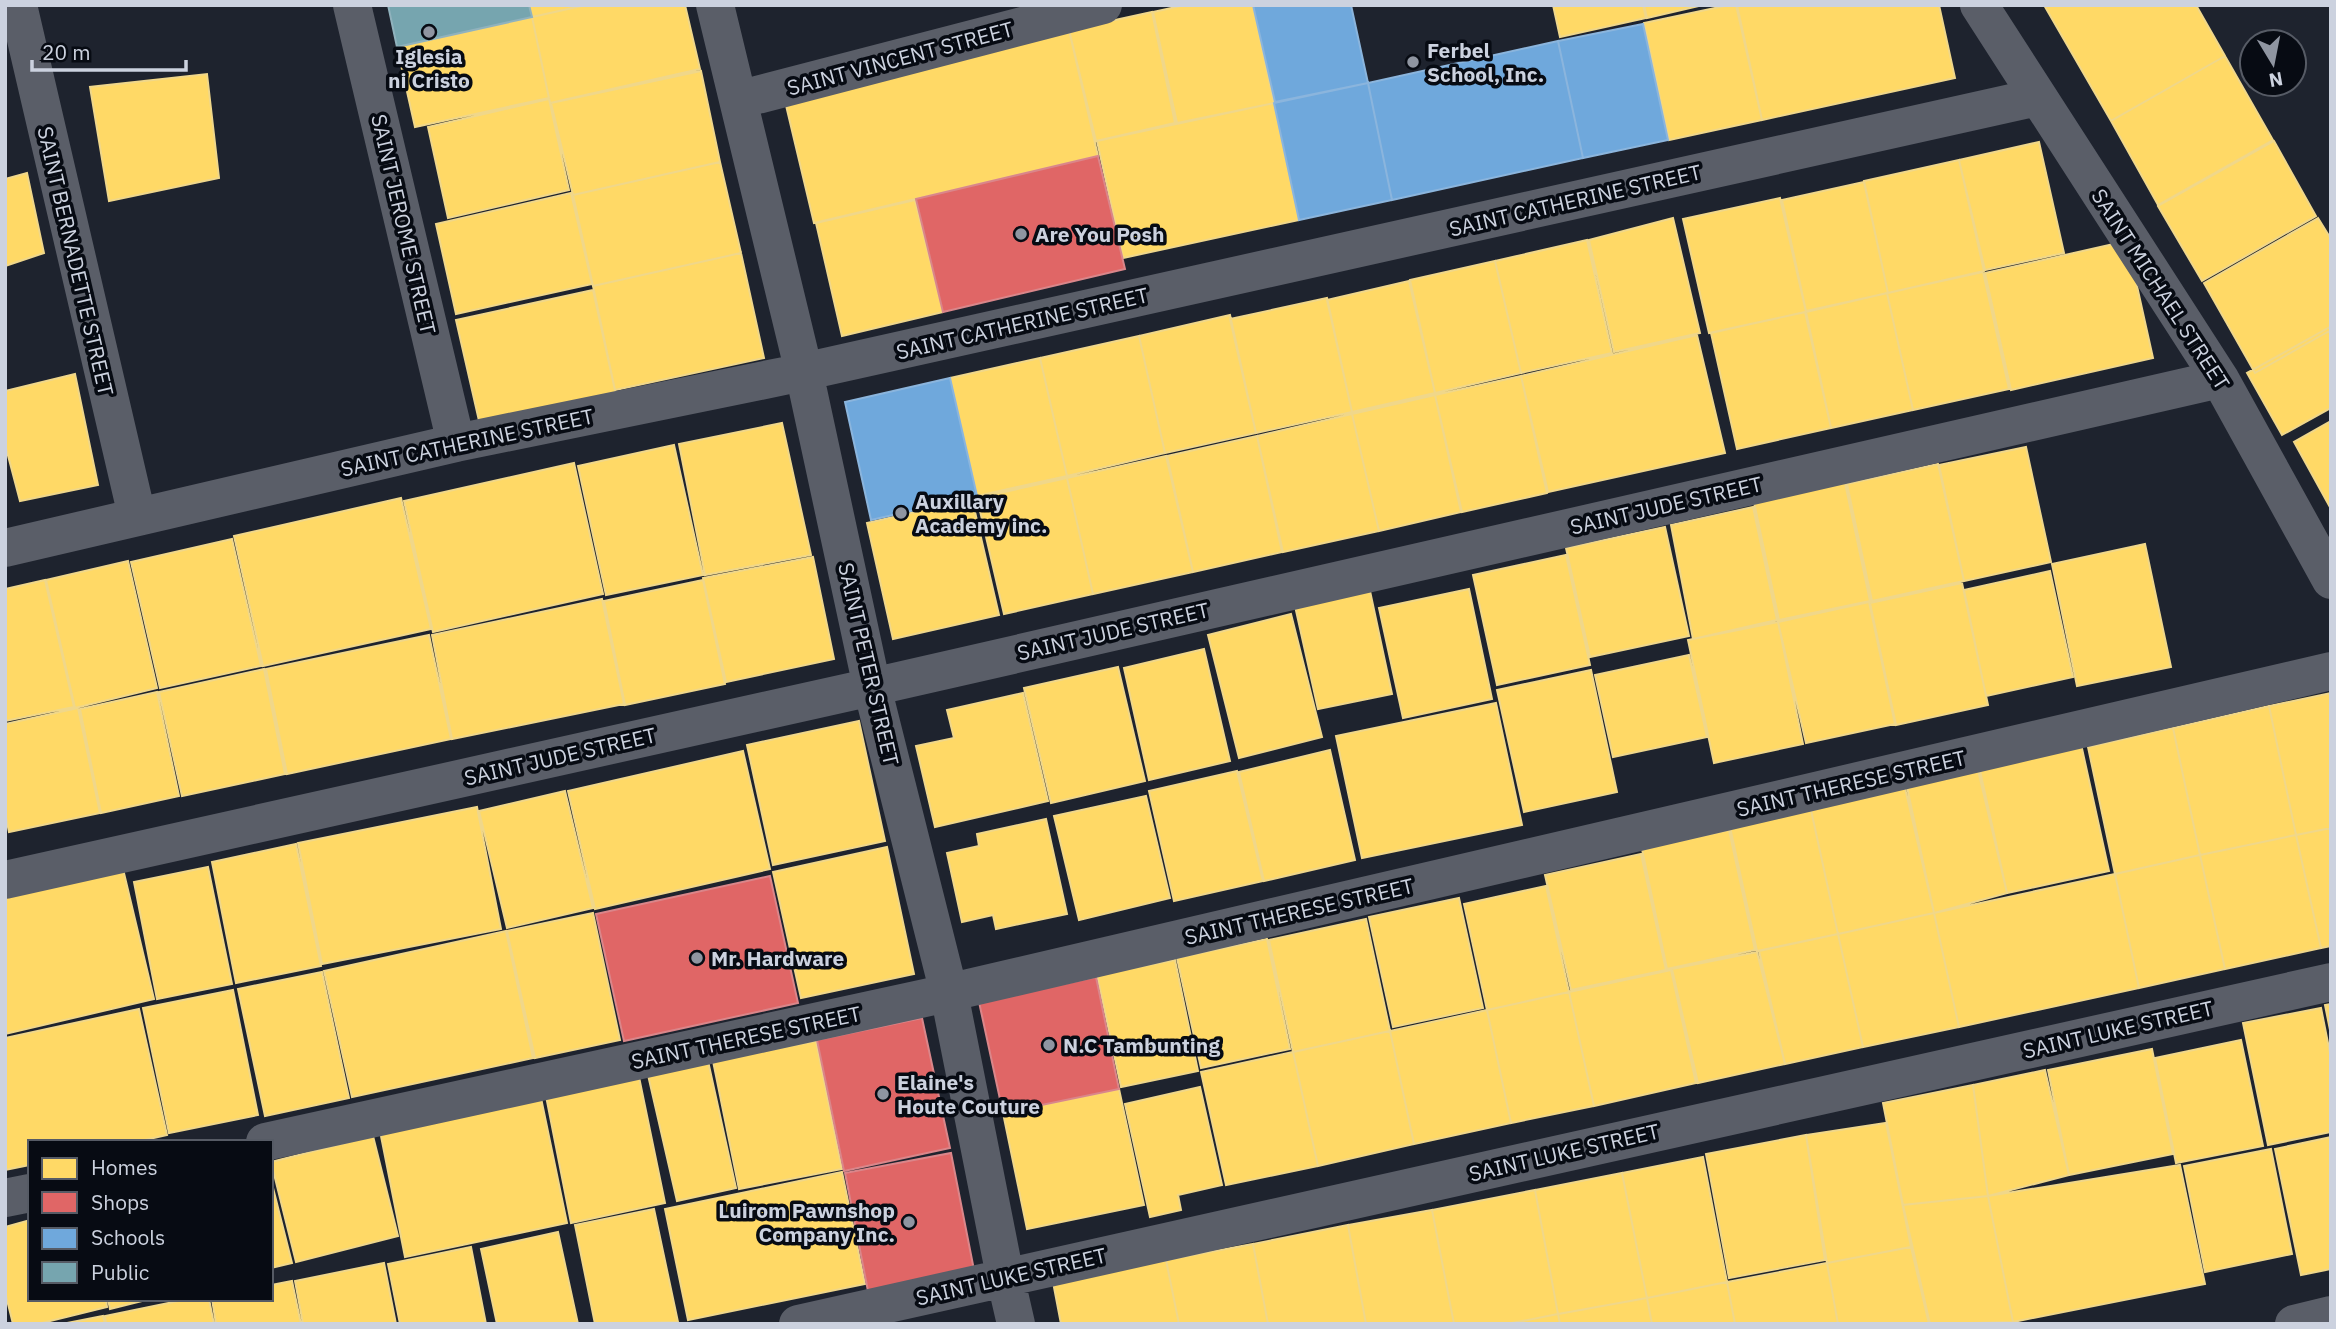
<svg xmlns="http://www.w3.org/2000/svg" width="2336" height="1329" font-family="'IBM Plex Sans',sans-serif">
	<rect width="100%" height="100%" fill="#1e232e"/>
	<!-- homes -->
	<path fill="#ffd966" stroke="#f0d78a" stroke-width="2" d="M529 5H586L532 17Z
		M586 5H685L700 69 550 103 532 17Z
		M1185 5H1253L1274 103 1177 123 1153 12Z
		M1553 5H1643L1646 18 1560 37Z
		M1644 5H1703L1647 18Z
		M1729 5H1736L1762 120 1669 140 1644 23Z
		M1737 5H1939L1955 78 1762 120Z
		M2044 5H2196L2225 56 2111 121Z
		M1152 12 1175 123 1096 141 1069 30Z
		M532 17 549 98 415 127 397 47Z
		M1069 30 1098 156 814 223 784 97Z
		M2225 56 2273 140 2158 205 2111 121Z
		M701 71 720 162 573 195 551 103Z
		M207 74 219 178 109 201 90 87Z
		M549 99 569 190 448 218 428 127Z
		M1274 103 1299 220 1123 258 1097 141Z
		M2274 141 2316 216 2202 281 2158 206Z
		M2039 142 2064 253 1985 270 1959 160Z
		M1959 160 1984 271 1888 293 1864 181Z
		M720 162 741 253 593 286 573 195Z
		M27 173 44 253 5 266V179Z
		M1864 182 1888 293 1806 311 1782 200Z
		M571 193 592 284 456 314 436 224Z
		M1780 198 1806 312 1709 333 1683 219Z
		M915 200 943 312 842 336 816 223Z
		M1673 218 1700 333 1614 352 1589 240Z
		M2318 218 2331 239V330L2255 373 2204 283Z
		M1587 240 1612 353 1521 373 1495 261Z
		M2127 241 2153 358 2011 390 1985 273Z
		M741 253 764 358 615 390 593 286Z
		M1495 261 1521 373 1435 393 1410 280Z
		M1983 272 2009 389 1913 410 1887 293Z
		M1409 281 1435 393 1352 412 1327 300Z
		M593 290 616 395 480 425 456 320Z
		M1887 293 1913 410 1831 428 1806 312Z
		M1327 298 1352 412 1256 433 1230 319Z
		M1805 312 1831 428 1737 449 1711 333Z
		M1230 315 1256 433 1165 453 1139 336Z
		M2330 327 2331 408 2282 435 2247 373Z
		M1697 335 1725 453 1548 492 1521 376Z
		M1139 336 1165 453 1067 476 1040 358Z
		M1040 358 1067 476 977 496 950 378Z
		M75 374 98 485 20 501 5 444V391Z
		M1521 376 1547 493 1462 512 1435 395Z
		M1435 395 1461 512 1379 531 1352 414Z
		M1352 414 1379 531 1283 552 1257 436Z
		M2331 421V509L2294 442Z
		M782 423 811 555 705 575 679 444Z
		M1257 436 1282 552 1193 572 1167 456Z
		M674 445 703 575 606 595 578 466Z
		M2026 447 2051 562 1964 581 1939 465Z
		M1166 456 1193 572 1093 594 1067 478Z
		M574 463 603 594 433 632 404 501Z
		M1938 464 1964 581 1872 601 1847 484Z
		M1067 478 1093 594 1004 614 977 498Z
		M1845 483 1870 601 1779 620 1754 502Z
		M401 498 431 629 263 666 234 536Z
		M972 499 999 615 893 639 867 523Z
		M1753 507 1777 620 1693 639 1671 525Z
		M1665 527 1689 636 1590 657 1566 548Z
		M232 539 261 666 160 688 131 562Z
		M2145 544 2171 667 2077 686 2052 564Z
		M1566 555 1590 665 1497 685 1473 575Z
		M813 557 834 659 726 682 703 578Z
		M128 561 157 688 75 708 46 580Z
		M2050 571 2073 677 1986 696 1964 590Z
		M45 580 74 707 5 721V589Z
		M703 580 725 684 625 705 604 601Z
		M1962 583 1988 705 1896 725 1870 603Z
		M1469 589 1492 699 1403 718 1379 608Z
		M1370 591 1392 694 1318 709 1295 606Z
		M602 599 624 704 452 739 432 635Z
		M1869 602 1895 724 1806 743 1778 622Z
		M1291 614 1322 737 1239 758 1208 635Z
		M1778 622 1803 744 1714 763 1688 640Z
		M429 635 451 739 287 774 266 669Z
		M1204 649 1230 761 1149 780 1124 668Z
		M1689 655 1707 737 1613 757 1595 675Z
		M1118 667 1145 781 1051 803 1024 688Z
		M264 669 285 774 182 796 159 692Z
		M1591 670 1617 792 1524 812 1497 690Z
		M157 692 179 796 101 813 80 709Z
		M1023 693 1048 801 935 827 916 746 954 738 947 710Z
		M2331 693V828L2296 835 2269 706Z
		M1496 703 1522 825 1362 858 1336 736Z
		M2269 706 2296 835 2200 855 2173 728Z
		M78 708 100 813 9 832 5 812V724Z
		M859 721 885 841 773 865 747 745Z
		M2173 728 2200 855 2115 874 2088 747Z
		M2081 744 2109 871 2007 893 1979 766Z
		M1330 750 1355 860 1264 881 1239 772Z
		M743 751 770 869 595 909 568 791Z
		M1978 770 2007 893 1934 913 1907 787Z
		M1237 771 1263 881 1174 901 1149 791Z
		M1905 788 1934 913 1838 934 1811 810Z
		M565 791 593 908 507 928 479 811Z
		M1146 796 1170 898 1079 920 1054 816Z
		M477 807 501 929 322 964 298 843Z
		M1811 810 1838 934 1757 951 1730 827Z
		M1046 819 1067 914 996 929 993 915 962 922 947 853 979 846 977 834Z
		M2331 828V946L2321 948 2296 835Z
		M1729 830 1755 950 1667 969 1642 849Z
		M2296 835 2321 948 2225 969 2200 855Z
		M296 844 321 966 236 983 212 862Z
		M887 847 914 974 801 998 773 872Z
		M1641 854 1666 970 1571 990 1545 875Z
		M2200 855 2225 969 2139 988 2115 874Z
		M208 867 232 984 157 999 134 882Z
		M123 869 154 999 5 1034V896Z
		M2115 874 2139 988 1959 1027 1934 913Z
		M1546 886 1569 992 1487 1010 1464 904Z
		M1459 898 1483 1008 1393 1027 1369 917Z
		M593 913 620 1040 535 1058 507 931Z
		M1934 913 1959 1027 1863 1047 1838 934Z
		M1366 919 1390 1031 1293 1052 1269 940Z
		M506 931 533 1058 352 1097 324 971Z
		M1838 934 1863 1047 1785 1064 1759 951Z
		M1267 939 1290 1049 1201 1068 1177 958Z
		M1757 952 1785 1064 1698 1083 1672 969Z
		M1175 960 1198 1071 1121 1087 1097 975Z
		M1671 970 1696 1083 1594 1106 1569 992Z
		M322 972 349 1098 265 1116 238 989Z
		M233 990 258 1115 169 1133 143 1008Z
		M1569 992 1594 1106 1511 1123 1487 1010Z
		M2331 1004V1035L2325 1005Z
		M2321 1008 2331 1058V1132L2268 1145 2243 1023Z
		M139 1009 167 1135 136 1142H30V1165L5 1170V1038Z
		M1487 1010 1511 1123 1414 1144 1390 1031Z
		M1390 1031 1414 1144 1318 1166 1293 1052Z
		M2241 1040 2263 1146 2176 1163 2155 1058Z
		M816 1041 842 1169 739 1189 713 1061Z
		M2152 1049 2173 1154 2069 1175 2048 1070Z
		M1293 1052 1318 1166 1226 1185 1201 1072Z
		M708 1061 736 1188 677 1201 648 1075Z
		M2045 1070 2069 1175 1988 1196 1973 1085Z
		M639 1077 665 1203 571 1223 546 1096Z
		M1973 1085 1988 1196 1903 1205 1883 1103Z
		M1200 1087 1222 1185 1178 1195 1181 1210 1150 1217 1125 1104Z
		M1119 1089 1144 1205 1027 1229 1003 1113Z
		M541 1098 567 1223 405 1257 380 1131Z
		M1886 1123 1911 1247 1827 1263 1806 1135Z
		M1806 1135 1825 1260 1729 1278 1706 1154Z
		M373 1136 398 1236 296 1262 271 1162Z
		M2331 1137V1269L2301 1275 2275 1149Z
		M2271 1149 2292 1254 2205 1272 2184 1166Z
		M1703 1157 1727 1282 1647 1298 1622 1173Z
		M2180 1165 2205 1284 2013 1322 1988 1196Z
		M842 1172 865 1284 688 1320 665 1209Z
		M1622 1173 1647 1298 1558 1314 1535 1190Z
		M271 1180 292 1263 271 1268Z
		M1535 1190 1558 1314 1508 1324H1454L1432 1210Z
		M1988 1196 2013 1322 1930 1324 1903 1205Z
		M654 1209 678 1322 595 1324 575 1225Z
		M1432 1210 1454 1324H1366L1348 1225Z
		M30 1220V1299H106L107 1307 38 1324H13L5 1292V1227Z
		M1348 1225 1366 1324H1268L1253 1244Z
		M558 1232 578 1324H497L481 1249Z
		M1253 1244 1268 1324H1179L1166 1260Z
		M471 1247 486 1324H400L388 1264Z
		M1911 1247 1929 1324H1838L1827 1263Z
		M1166 1260 1179 1324H1061L1053 1282Z
		M384 1263 396 1324H303L295 1281Z
		M1827 1263 1838 1324H1735L1727 1282Z
		M292 1281 301 1324H216L212 1299H271V1285Z
		M1727 1282 1735 1324H1652L1647 1298Z
		M1647 1298 1652 1324H1560L1558 1314Z
		M108 1299H150L110 1309Z
		M188 1299H209L214 1324H106L105 1316Z
		M1558 1314 1560 1324H1507Z
		M103 1316 105 1324H62Z"/>
	<!-- shops -->
	<path fill="#e06666" stroke="#da868a" stroke-width="2" d="M1098 156 1125 269 943 312 916 199Z
		M770 876 798 1003 624 1041 596 914Z
		M1096 977 1119 1089 1003 1113 979 1002Z
		M922 1018 950 1148 844 1171 817 1040Z
		M951 1153 974 1270 868 1291 845 1173Z"/>
	<!-- schools -->
	<path fill="#6fa8dc" stroke="#8bb5dd" stroke-width="2" d="M1253 5H1351L1368 83 1275 102Z
		M1643 24 1668 140 1583 158 1558 41Z
		M1558 41 1583 158 1392 200 1368 83Z
		M1368 83 1392 200 1299 220 1274 103Z
		M950 378 977 496 871 520 845 402Z"/>
	<!-- public -->
	<path fill="#76a5af" stroke="#90b2bd" stroke-width="2" d="M388 5H529L532 17 397 47Z"/>
	<g fill="none" stroke-linecap="round" stroke-linejoin="round">
		<!-- minor -->
		<path stroke="#5a5e68" stroke-width="38" d="M18 5 137 516
			M352 5 456 443
			M715 5 804 372 872 687 949 993 1005 1276 1016 1324
			M1979 5 2220 379 2331 580
			M738 100 1103 5
			M5 548 456 443 789 375 2038 97
			M5 880 872 687 2220 379
			M265 1142 934 996 2331 671
			M5 1198 30 1193
			M798 1324 2331 982
			M2294 1324 2331 1315"/>
	</g>
	<!-- markers -->
	<g fill="#8f95a1" stroke="#070b13" stroke-width="2.5">
		<circle cx="429" cy="32" r="7"/>
		<circle cx="1413" cy="62" r="7"/>
		<circle cx="1021" cy="234" r="7"/>
		<circle cx="901" cy="513" r="7"/>
		<circle cx="697" cy="958" r="7"/>
		<circle cx="1049" cy="1045" r="7"/>
		<circle cx="883" cy="1094" r="7"/>
		<circle cx="909" cy="1222" r="7"/>
	</g>
	<g text-anchor="middle" dominant-baseline="central" stroke-width="7" stroke-linejoin="round" paint-order="stroke">
		<!-- poi labels -->
		<g font-size="21" font-weight="bold" fill="#ccd2df" stroke="#070b13" text-anchor="start">
			<text x="1427" y="50">Ferbel<tspan x="1427" dy="24">School, Inc.</tspan></text>
			<text x="429" y="56" text-anchor="middle">Iglesia<tspan x="429" dy="24">ni Cristo</tspan></text>
			<text x="1035" y="234">Are You Posh</text>
			<text x="915" y="501">Auxillary<tspan x="915" dy="24">Academy inc.</tspan></text>
			<text x="711" y="958">Mr. Hardware</text>
			<text x="1063" y="1045">N.C Tambunting</text>
			<text x="897" y="1082">Elaine's<tspan x="897" dy="24">Houte Couture</tspan></text>
			<text x="895" y="1210" text-anchor="end">Luirom Pawnshop<tspan x="895" dy="24">Company Inc.</tspan></text>
		</g>
		<!-- street labels -->
		<g font-size="21" fill="#ccd2df" stroke="#070b13">
			<text transform="translate(900 58) rotate(-15)">SAINT VINCENT STREET</text>
			<text transform="translate(1575 200) rotate(-13)">SAINT CATHERINE STREET</text>
			<text transform="translate(404 224) rotate(77)">SAINT JEROME STREET</text>
			<text transform="translate(76 261) rotate(77)">SAINT BERNADETTE STREET</text>
			<text transform="translate(2161 289) rotate(57)">SAINT MICHAEL STREET</text>
			<text transform="translate(1022 323) rotate(-13)">SAINT CATHERINE STREET</text>
			<text transform="translate(467 442) rotate(-12)">SAINT CATHERINE STREET</text>
			<text transform="translate(1666 505) rotate(-13)">SAINT JUDE STREET</text>
			<text transform="translate(1113 631) rotate(-13)">SAINT JUDE STREET</text>
			<text transform="translate(869 664) rotate(77)">SAINT PETER STREET</text>
			<text transform="translate(560 756) rotate(-13)">SAINT JUDE STREET</text>
			<text transform="translate(1851 783) rotate(-13)">SAINT THERESE STREET</text>
			<text transform="translate(1299 911) rotate(-13)">SAINT THERESE STREET</text>
			<text transform="translate(2118 1029) rotate(-13)">SAINT LUKE STREET</text>
			<text transform="translate(746 1037) rotate(-12)">SAINT THERESE STREET</text>
			<text transform="translate(1564 1152) rotate(-13)">SAINT LUKE STREET</text>
			<text transform="translate(1011 1276) rotate(-13)">SAINT LUKE STREET</text>
		</g>
	</g>
	<!-- border -->
	<rect width="2336" height="1329" fill="none" stroke="#ccd2df" stroke-width="14"/>
	<!-- legend -->
	<rect x="28" y="1140" width="245" height="161" fill="#070b13" stroke="#565b65" stroke-width="2"/>
	<rect x="42" y="1158" width="35" height="21" fill="#ffd966" stroke="#565b65" stroke-width="2"/>
	<text x="91" y="1175" font-size="21" fill="#ccd2df">Homes</text>
	<rect x="42" y="1192" width="35" height="21" fill="#e06666" stroke="#565b65" stroke-width="2"/>
	<text x="91" y="1210" font-size="21" fill="#ccd2df">Shops</text>
	<rect x="42" y="1228" width="35" height="21" fill="#6fa8dc" stroke="#565b65" stroke-width="2"/>
	<text x="91" y="1245" font-size="21" fill="#ccd2df">Schools</text>
	<rect x="42" y="1262" width="35" height="21" fill="#76a5af" stroke="#565b65" stroke-width="2"/>
	<text x="91" y="1280" font-size="21" fill="#ccd2df">Public</text>
	<!-- north arrow -->
	<g transform="translate(2273 63) rotate(170)"><circle r="33" fill="#070b13" stroke="#565b65" stroke-width="2"/>
	<path d="M0-5L12 26L0 18L-12 26Z" fill="#8f95a1"/>
	<text y="-10" font-size="19" font-weight="bold" text-anchor="middle" fill="#ccd2df">N</text>
	</g>
	<!-- scale -->
	<path d="M32 60v10h154v-10" fill="none" stroke="#ccd2df" stroke-width="3.5"/>
	<text x="42" y="60" font-size="21" fill="#ccd2df" stroke="#070b13" stroke-width="5" paint-order="stroke">20 m</text>
</svg>
